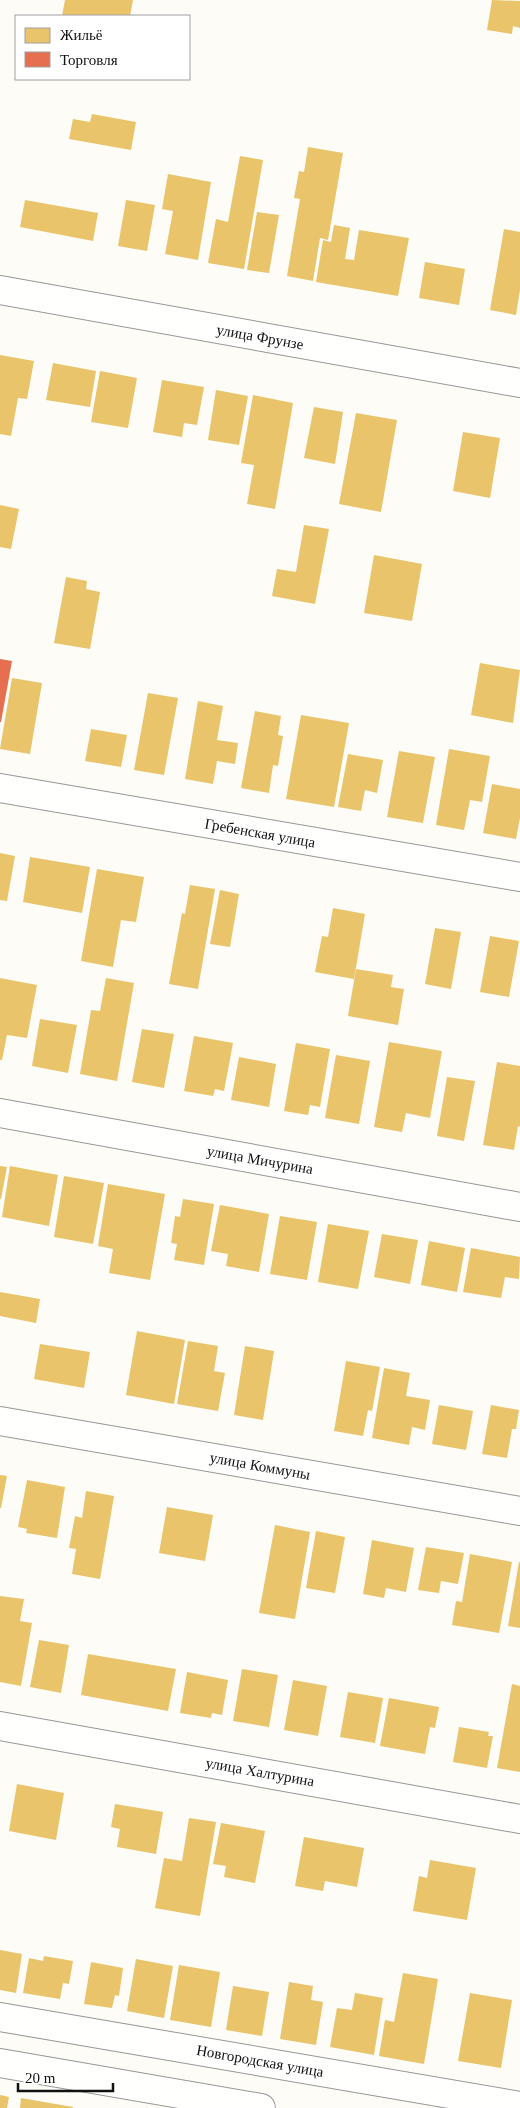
<svg xmlns="http://www.w3.org/2000/svg" width="520" height="2108" font-family="Georgia,serif">
	<rect width="100%" height="100%" fill="#fdfcf7"/>
	<!-- homes -->
	<path fill="#e9c46a" d="M65 0H133L130 16H62Z
		M492 0 520 1V28L513 26 512 34 487 30Z
		M92 114 136 122 131 150 69 139 73 119 90 122Z
		M308 147 343 153 328 240 320 238 313 281 287 276 300 199 294 198 299 171 304 172Z
		M240 156 263 160 244 269 208 263 216 219 228 222Z
		M168 174 211 182 198 260 165 254 173 211 162 209Z
		M25 200 98 213 93 241 20 227Z
		M126 200 155 205 147 251 118 246Z
		M257 212 279 215 269 273 247 270Z
		M334 225 350 228 345 259 354 260 359 230 409 238 398 296 316 282 323 240 331 242Z
		M504 229 520 232V290L516 315 490 310Z
		M425 262 465 269 459 305 419 298Z
		M0 355 34 361 27 399 18 398 11 436 0 434Z
		M53 363 96 371 90 407 46 400Z
		M100 371 137 378 128 428 91 422Z
		M162 380 204 387 197 425 184 423 182 437 153 432Z
		M216 390 248 396 239 445 208 440Z
		M253 395 293 403 275 509 247 504 254 465 241 463Z
		M314 407 343 412 335 464 304 458Z
		M356 413 397 420 381 512 339 504Z
		M463 432 500 438 490 498 453 491Z
		M0 505 19 509 11 549 0 547Z
		M304 525 329 529 315 604 272 596 277 569 296 572Z
		M374 555 422 564 412 621 364 613Z
		M66 577 87 581 86 589 100 592 90 649 54 643Z
		M480 663 520 670 513 723 471 715Z
		M12 678 42 683 30 754 0 749Z
		M148 693 178 698 164 775 134 770Z
		M198 701 223 706 217 740 238 743 235 764 217 761 213 784 185 779Z
		M255 711 281 716 278 735 283 736 278 766 273 765 269 793 241 788Z
		M301 715 349 723 334 807 286 799Z
		M91 729 127 735 121 767 85 761Z
		M449 749 490 756 482 802 470 800 464 830 436 825Z
		M399 751 435 757 423 823 387 817Z
		M348 754 383 760 377 793 365 790 361 811 338 807Z
		M492 784 520 789V818L516 839 483 833Z
		M0 853 15 856 7 901 0 900Z
		M30 857 90 867 82 913 23 902Z
		M97 869 144 877 136 922 121 920 113 967 81 961Z
		M190 885 215 889 198 989 169 984 182 913 185 914Z
		M220 890 239 894 230 947 210 944Z
		M333 908 365 914 354 979 315 972 322 936 328 937Z
		M435 928 461 932 451 989 425 984Z
		M490 936 519 941 509 997 480 992Z
		M356 969 393 975 391 987 404 989 398 1025 348 1016Z
		M0 978 37 985 27 1038 7 1035 2 1060H0Z
		M106 978 134 983 117 1081 80 1074 91 1010 100 1011Z
		M40 1019 77 1025 68 1073 32 1066Z
		M142 1029 174 1034 164 1088 132 1082Z
		M194 1036 233 1043 224 1091 215 1089 213 1096 184 1091Z
		M389 1042 442 1051 430 1118 406 1113 402 1132 374 1127Z
		M296 1043 330 1049 320 1107 310 1105 308 1115 284 1111Z
		M336 1055 370 1061 359 1124 325 1118Z
		M239 1057 276 1064 269 1107 231 1100Z
		M497 1062 520 1066V1127L518 1126 514 1150 483 1145Z
		M447 1077 475 1081 464 1141 437 1136Z
		M0 1166 7 1167 1 1199H0Z
		M10 1166 58 1175 49 1226 2 1217Z
		M64 1176 104 1183 93 1244 54 1237Z
		M108 1184 165 1194 150 1280 109 1273 113 1249 98 1246Z
		M183 1199 214 1204 204 1265 174 1260 177 1244 171 1243 175 1216 180 1217Z
		M220 1205 269 1214 259 1272 226 1266 228 1254 211 1251Z
		M280 1216 317 1222 307 1280 270 1274Z
		M328 1224 369 1231 358 1289 318 1282Z
		M382 1234 418 1240 410 1284 374 1277Z
		M429 1241 465 1248 457 1292 421 1285Z
		M471 1248 520 1257 519 1279 505 1277 501 1298 463 1292Z
		M0 1292 40 1299 36 1323 0 1316Z
		M137 1331 185 1340 174 1404 126 1395Z
		M188 1341 218 1346 214 1371 225 1373 218 1411 177 1404Z
		M40 1344 90 1352 84 1388 34 1379Z
		M245 1346 274 1351 263 1420 234 1415Z
		M346 1361 380 1367 372 1411 368 1410 363 1436 334 1431Z
		M384 1368 410 1373 406 1396 430 1400 425 1430 412 1427 409 1445 372 1438Z
		M439 1405 473 1411 466 1450 432 1444Z
		M491 1405 519 1410 516 1429H512L507 1458 482 1454Z
		M0 1475 7 1476 1 1508H0Z
		M27 1480 65 1487 57 1538 26 1533 27 1529 18 1527Z
		M86 1491 114 1496 100 1579 72 1574 76 1549 69 1548 75 1516 82 1518Z
		M167 1507 213 1515 205 1561 159 1553Z
		M275 1525 310 1532 295 1619 259 1613Z
		M316 1531 345 1537 335 1593 306 1588Z
		M372 1540 414 1548 406 1592 386 1588 384 1598 363 1594Z
		M426 1547 464 1553 458 1584 441 1581 439 1593 418 1590Z
		M470 1554 512 1562 499 1633 452 1625 456 1601 462 1602Z
		M519 1562H520V1628L508 1626Z
		M0 1596 24 1599 20 1621 32 1623 21 1686 0 1682Z
		M39 1640 69 1645 61 1693 30 1687Z
		M88 1654 176 1669 168 1711 81 1695Z
		M242 1669 278 1675 269 1727 233 1721Z
		M187 1672 228 1680 222 1715 212 1713 211 1718 180 1713Z
		M293 1680 327 1686 318 1736 284 1730Z
		M512 1684 520 1686V1772L497 1768Z
		M348 1692 383 1698 375 1743 340 1737Z
		M389 1698 439 1707 435 1728 430 1727 425 1754 380 1746Z
		M459 1727 489 1732 488 1736H493L487 1768 453 1762Z
		M17 1784 64 1793 56 1840 9 1831Z
		M115 1804 163 1812 156 1854 117 1847 120 1829 111 1827Z
		M189 1818 216 1822 200 1916 155 1908 164 1858 182 1861Z
		M221 1823 265 1831 255 1883 224 1877 226 1866 213 1864Z
		M304 1837 364 1848 357 1887 325 1881 323 1891 295 1886Z
		M430 1860 476 1868 467 1920 413 1911 419 1876 427 1878Z
		M0 1950 22 1954 16 1993 0 1990Z
		M44 1956 73 1961 69 1984 63 1983 60 1999 23 1993 29 1958 43 1961Z
		M136 1959 173 1966 164 2018 127 2011Z
		M91 1962 123 1968 119 1996 115 1995 112 2008 84 2004Z
		M179 1965 220 1972 211 2027 170 2020Z
		M403 1973 438 1979 424 2064 379 2056 385 2020 394 2022Z
		M289 1982 313 1986 311 2000 323 2002 316 2045 280 2039Z
		M233 1986 269 1992 262 2036 226 2030Z
		M355 1993 383 1998 374 2055 330 2047 337 2008 352 2010Z
		M470 1993 512 2000 501 2068 458 2061Z
		M0 2095 9 2097 7 2108H0Z
		M21 2098 73 2107V2108H20Z"/>
	<!-- shops -->
	<path fill="#e76f51" d="M0 659 12 661 1 722H0Z"/>
	<g fill="none" stroke-linecap="round" stroke-linejoin="round">
		<defs>
			<path id="street" d="M0 290 520 383
				M0 788 520 877
				M0 1113 520 1207
				M0 1421 520 1511
				M0 1726 520 1819
				M0 2017 520 2106
				M0 2063 261 2108"/>
		</defs>
		<!-- street casing -->
		<use href="#street" stroke="#979795" stroke-width="30"/>
		<!-- street -->
		<use href="#street" stroke="#fffffe" stroke-width="28"/>
	</g>
	<g text-anchor="middle" dominant-baseline="central" stroke-width="5" stroke-linejoin="round" paint-order="stroke">
		<!-- street labels -->
		<g font-size="15" fill="#111" stroke="#fff">
			<text transform="translate(260 337) rotate(10)">улица Фрунзе</text>
			<text transform="translate(260 833) rotate(10)">Гребенская улица</text>
			<text transform="translate(260 1160) rotate(10)">улица Мичурина</text>
			<text transform="translate(260 1466) rotate(10)">улица Коммуны</text>
			<text transform="translate(260 1772) rotate(10)">улица Халтурина</text>
			<text transform="translate(260 2061) rotate(10)">Новгородская улица</text>
		</g>
	</g>
	<!-- legend -->
	<rect x="15" y="15" width="175" height="65" fill="#ffffff" stroke="#a0a0a0"/>
	<rect x="25" y="28" width="25" height="15" fill="#e9c46a" stroke="#a0a0a0"/>
	<text x="60" y="40" font-size="15" fill="#111111">Жильё</text>
	<rect x="25" y="52" width="25" height="15" fill="#e76f51" stroke="#a0a0a0"/>
	<text x="60" y="65" font-size="15" fill="#111111">Торговля</text>
	<!-- scale -->
	<path d="M18 2083v8h95v-8" fill="none" stroke="#111111" stroke-width="2.5"/>
	<text x="25" y="2083" font-size="15" fill="#111111" stroke="#ffffff" stroke-width="4" paint-order="stroke">20 m</text>
</svg>
